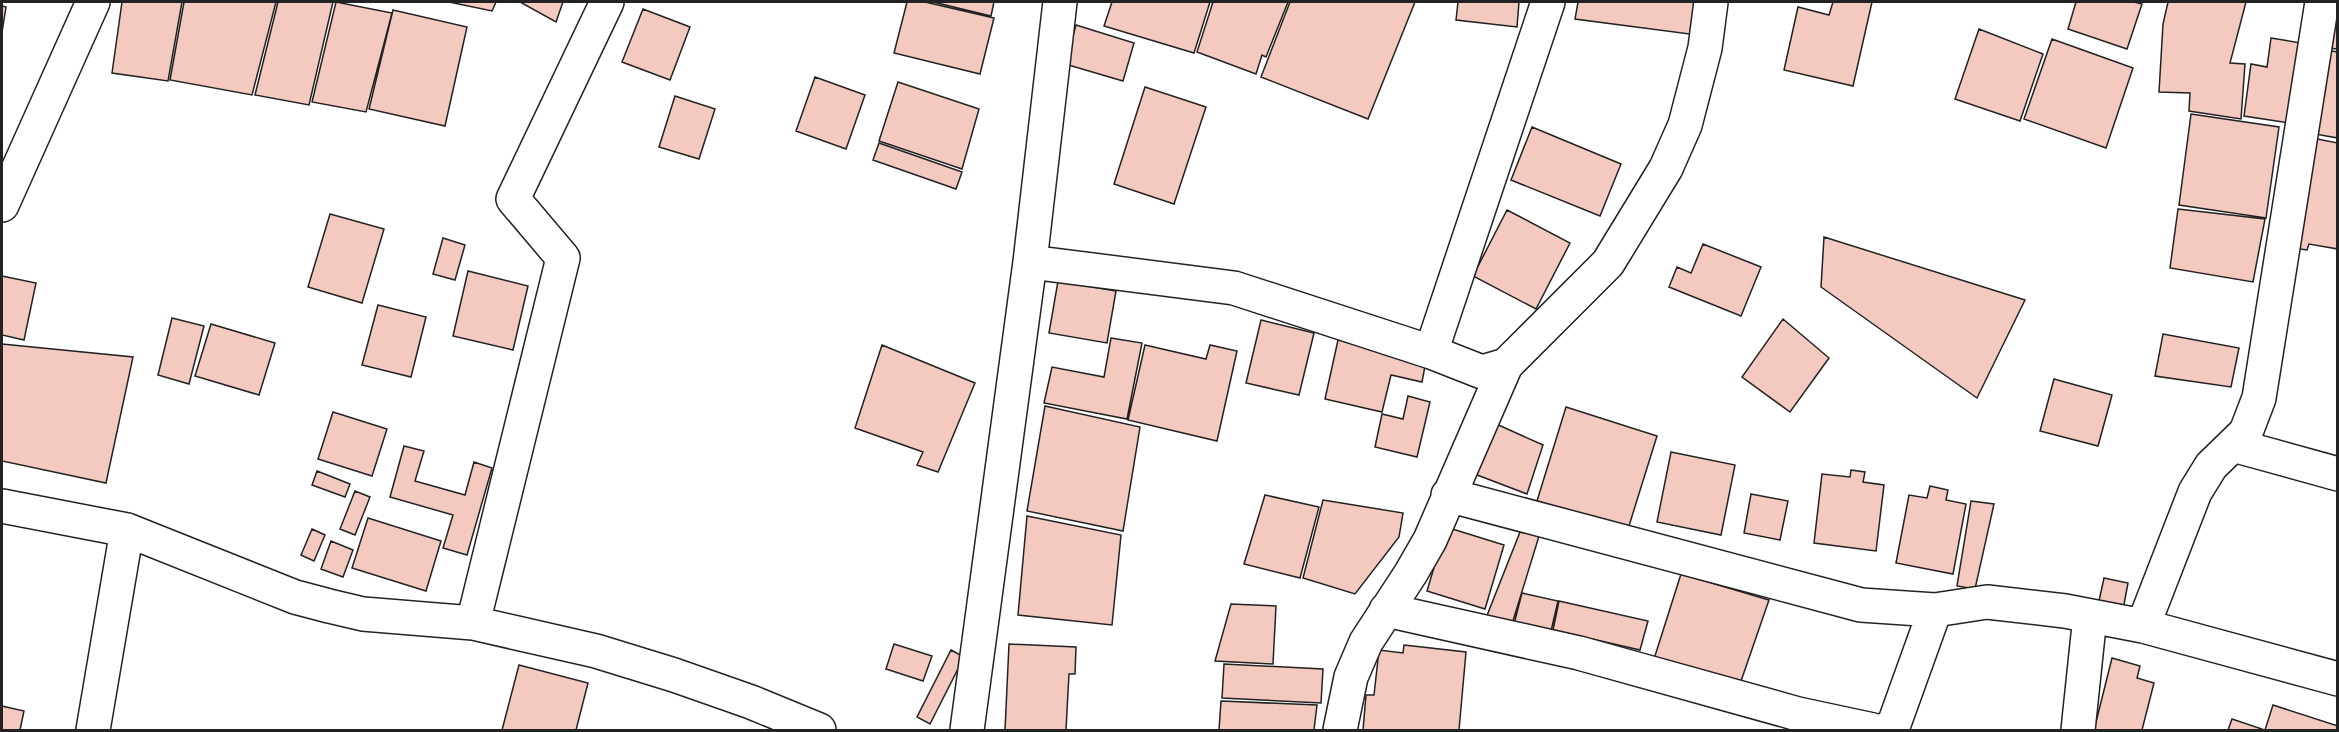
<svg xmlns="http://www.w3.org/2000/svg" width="2339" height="732" font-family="Jost,sans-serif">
	<rect width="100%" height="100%" fill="#fff"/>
	<!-- building -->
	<path fill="#f3c9c0" stroke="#222" stroke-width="1.5" d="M122 2H182L168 81 112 73Z
		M184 2H276L252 95 170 80Z
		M278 2H333L309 105 255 95Z
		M336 2 392 13 366 112 312 102Z
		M449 2H496L492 11Z
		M520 2H563L556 22Z
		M907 2H925L994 18 980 74 894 53Z
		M933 2H994L991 16Z
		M1112 2H1210L1194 53 1104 26Z
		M1213 2H1288L1266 57 1262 55 1256 74 1197 52Z
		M1290 2H1415L1368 119 1261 77Z
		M1458 2H1519L1517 27 1456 20Z
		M1578 2H1702L1697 35 1575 19Z
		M1833 2H1872L1853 86 1784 70 1798 7 1829 15Z
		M2076 2H2134L2142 4 2127 49 2068 29Z
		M2168 2H2246L2230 63 2245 64 2241 119 2189 111 2190 93 2159 92 2163 24Z
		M2338 2V49L2327 48Z
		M2 6 6 7 2 32Z
		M643 9 690 27 670 80 622 62Z
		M393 10 467 27 445 126 369 109Z
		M1076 25 1134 43 1123 81 1065 64Z
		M1979 29 2043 54 2020 121 1955 99Z
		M2271 38 2301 43 2290 123 2244 116 2251 64 2267 67Z
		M2052 39 2133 68 2106 148 2024 119Z
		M2324 50 2338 52V138L2309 133Z
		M815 77 865 95 846 149 796 131Z
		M898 82 979 109 962 169 879 141Z
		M1145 87 1206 107 1174 204 1114 184Z
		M675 96 715 109 699 159 659 147Z
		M2191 114 2279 127 2266 218 2179 205Z
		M1532 127 1621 164 1600 216 1511 180Z
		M2307 137 2338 143V249L2309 244 2307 250 2286 247Z
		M879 143 962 172 956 189 873 160Z
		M2178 209 2265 219 2253 282 2170 268Z
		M1507 210 1570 243 1536 309 1473 276Z
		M330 214 384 229 362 303 308 287Z
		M1824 237 2025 300 1977 398 1821 287Z
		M443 238 465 245 455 280 433 274Z
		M1703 244 1761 267 1741 316 1669 287 1677 267 1691 273Z
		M468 271 528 286 513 350 453 336Z
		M2 276 36 283 24 340 2 335Z
		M1058 281 1116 291 1107 343 1049 333Z
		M378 305 426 317 411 377 362 365Z
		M172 318 204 326 189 384 158 375Z
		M1783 319 1829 358 1790 412 1742 377Z
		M1261 320 1314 333 1299 395 1246 383Z
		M211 324 275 343 259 395 195 376Z
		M2163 334 2239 348 2231 387 2155 376Z
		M1111 338 1142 343 1127 419 1044 403 1052 367 1104 377Z
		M1338 340 1426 361 1422 382 1391 375 1382 412 1325 399Z
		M2 344 133 357 106 483 2 461Z
		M882 345 975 383 938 472 917 465 923 452 855 428Z
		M1145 345 1206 359 1210 345 1237 351 1217 441 1128 420Z
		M2054 379 2112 395 2098 446 2040 431Z
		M1408 396 1430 402 1417 457 1375 447 1382 414 1403 419Z
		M1045 406 1140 427 1123 531 1027 511Z
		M1566 407 1657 436 1628 529 1537 501Z
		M333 412 387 429 372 476 318 459Z
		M1494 423 1543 445 1527 494 1472 473Z
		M404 446 424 451 415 481 465 495 474 462 492 468 467 555 443 548 453 515 390 497Z
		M1671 452 1735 465 1721 535 1657 522Z
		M1851 470 1865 472 1863 482 1884 485 1876 551 1814 543 1822 474 1850 477Z
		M317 471 350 484 345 497 312 485Z
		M1930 486 1948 490 1946 500 1966 504 1953 574 1896 563 1909 495 1927 498Z
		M355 491 370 497 355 535 340 529Z
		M1751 494 1788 501 1780 540 1744 533Z
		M1265 495 1319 507 1300 578 1244 564Z
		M1323 500 1403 513 1399 537 1355 594 1303 578Z
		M1971 501 1994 504 1975 589 1957 586Z
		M1027 516 1121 535 1112 625 1018 615Z
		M368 518 441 541 426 591 352 568Z
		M1446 527 1504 545 1485 609 1427 591Z
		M1522 527 1540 533 1512 624 1486 618Z
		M312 529 325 535 314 561 301 555Z
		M331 541 353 550 343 577 321 569Z
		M1681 574 1769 600 1740 684 1654 659Z
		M2104 578 2128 583 2122 615 2097 610Z
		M1522 593 1558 601 1551 631 1514 624Z
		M1559 601 1648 621 1640 650 1553 630Z
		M1231 604 1276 606 1273 664 1215 661Z
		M894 644 932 656 923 681 886 669Z
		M1009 644 1076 647 1075 674H1069L1066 730H1005Z
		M1404 645 1466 652 1459 730H1363L1366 695H1374L1379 650 1403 653Z
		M951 650 964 657 930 724 917 717Z
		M2112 658 2140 666 2137 678 2154 683 2142 730H2094Z
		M1224 664 1323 669 1321 703 1222 698Z
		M519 665 588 683 576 730H502Z
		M1221 701 1317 705 1314 730H1219Z
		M2273 705 2338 726V730H2265Z
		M2 706 24 711 20 730H2Z
		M2232 719 2262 729 2261 730H2228Z"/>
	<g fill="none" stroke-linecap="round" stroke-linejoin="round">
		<defs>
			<path id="street" d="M2 205 93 2
				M1030 262 1234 288 1431 352 1482 372 1506 365 1608 263 1666 168 1685 125 1705 48 1711 2
				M1431 352 1548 2
				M2233 445 2338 474
				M1448 495 1861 605 1935 610 1987 602 2065 611 2143 626 2338 679
				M2 506 127 530 295 597 329 606 363 614 473 623 596 651 674 675 751 702 819 730
				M1386 610 1579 653 1798 714 1873 730
				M473 623 563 258 513 199 607 2
				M2143 626 2195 492 2211 466 2246 432 2259 398 2322 2
				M93 730 127 530
				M967 730 1030 262 1060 2
				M1340 730 1351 677 1366 642 1411 573 1430 540 1506 365
				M1886 730 1894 724 1935 610
				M2078 730 2090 616"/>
		</defs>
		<!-- street casing -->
		<use href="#street" stroke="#222" stroke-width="36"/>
		<!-- street -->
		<use href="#street" stroke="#fff" stroke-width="33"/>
	</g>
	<!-- border -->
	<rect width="2339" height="732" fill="none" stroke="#222222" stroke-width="6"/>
</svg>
